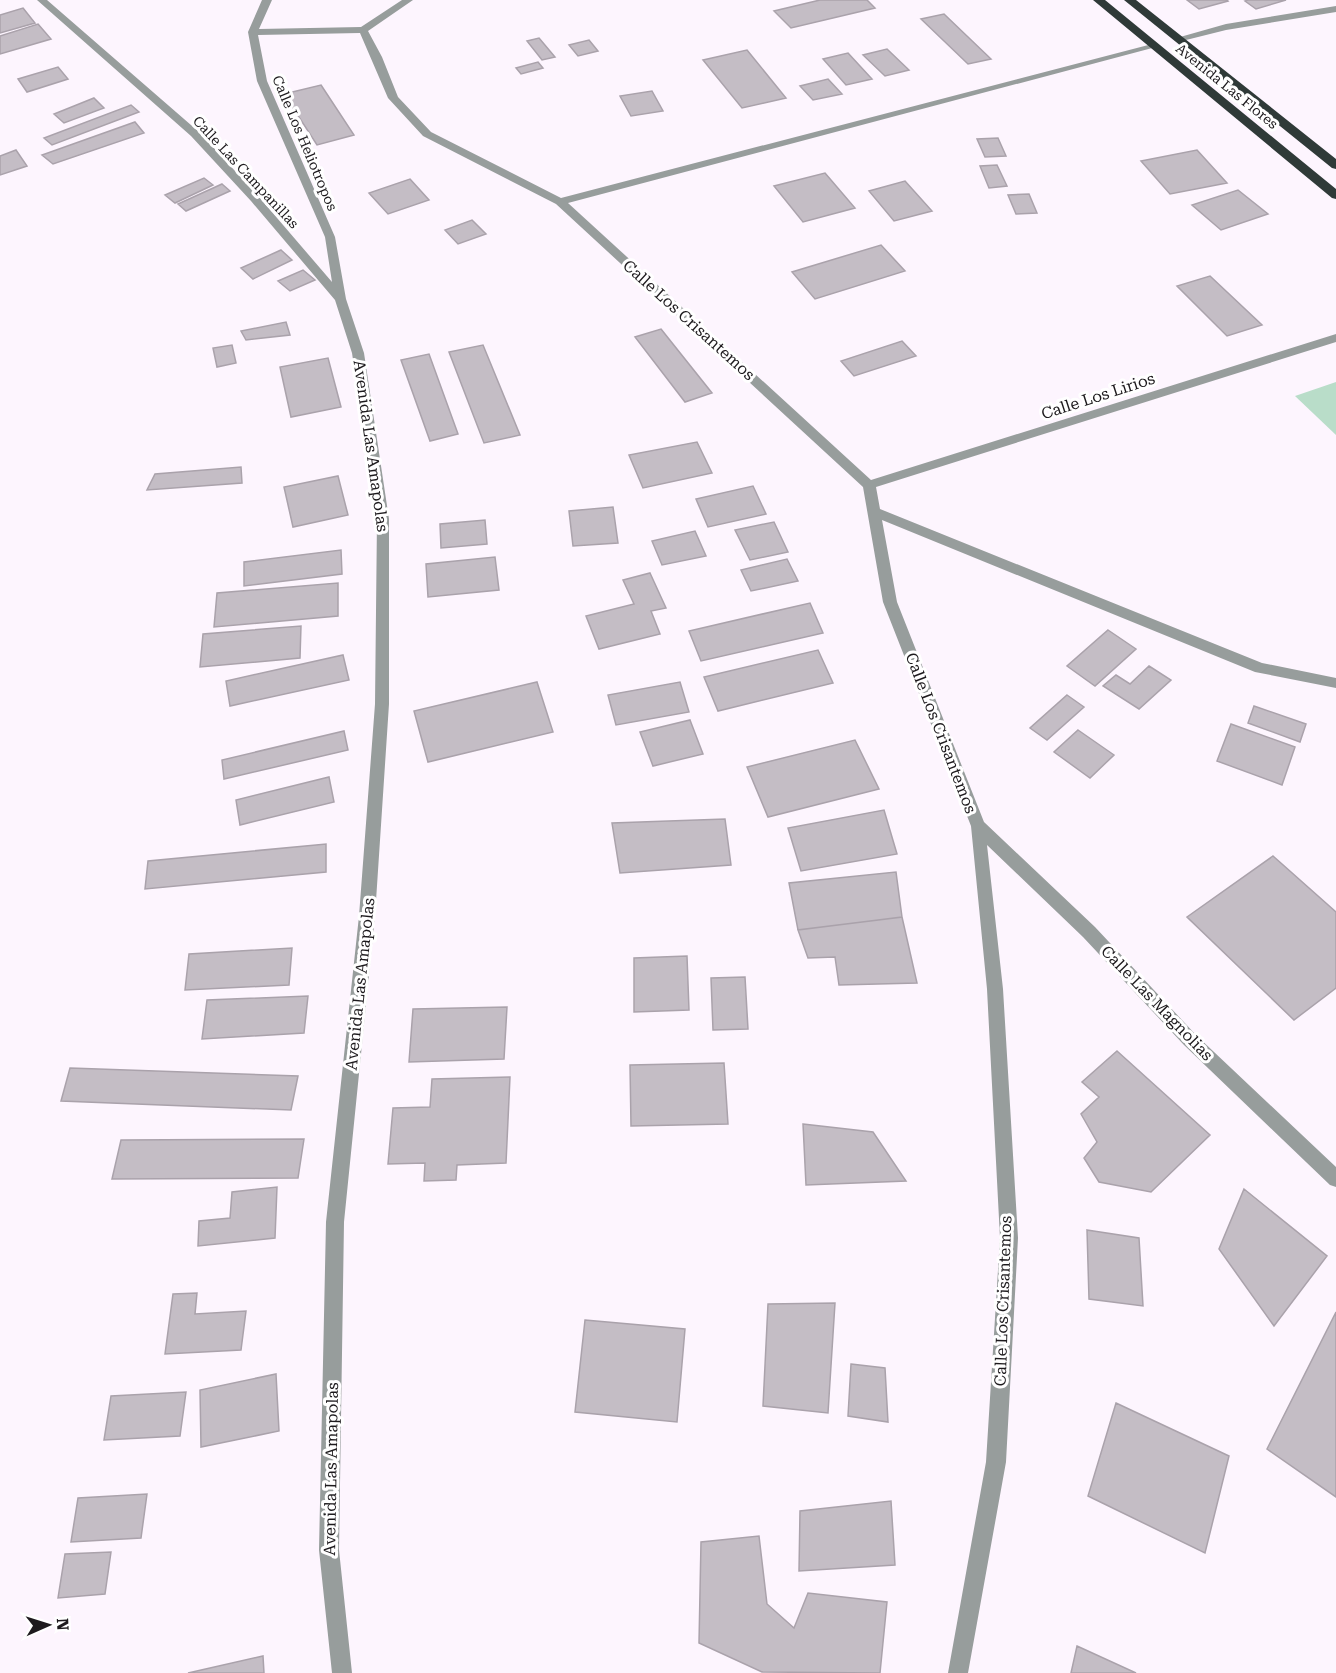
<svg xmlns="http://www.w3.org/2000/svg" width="1336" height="1673" font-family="'Roboto Serif',serif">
	<rect width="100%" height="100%" fill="#fdf5fe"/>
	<!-- green -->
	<path fill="#b9ddc9" d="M1336 382V435L1295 396Z"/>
	<!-- building -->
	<path fill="#c4bdc5" stroke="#aaa2ab" stroke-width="1.5" d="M820 0H867L875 8 791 28 774 11Z
		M1187 0H1227L1228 1 1199 9Z
		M1248 0H1286L1256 9 1245 1Z
		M23 8 35 23 0 33V15Z
		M944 14 991 59 968 64 921 19Z
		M38 24 51 39 0 54V36Z
		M539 38 555 57 542 60 527 41Z
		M589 40 598 51 578 56 569 45Z
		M887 49 909 70 885 76 863 55Z
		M747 50 786 98 742 108 703 60Z
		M848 53 872 79 846 85 823 59Z
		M538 62 543 68 521 74 516 68Z
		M58 67 68 79 27 92 18 79Z
		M828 79 842 94 813 100 800 86Z
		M321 85 354 135 317 145 284 94Z
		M652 91 663 111 631 116 620 96Z
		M94 98 104 108 64 123 54 114Z
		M131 105 139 112 52 145 44 138Z
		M135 122 144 133 53 164 42 155Z
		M998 138 1006 156 985 157 977 139Z
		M16 150 27 166 0 175V156Z
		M1197 150 1227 183 1170 194 1141 161Z
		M997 165 1007 186 989 188 980 166Z
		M825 173 855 208 803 222 774 186Z
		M204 178 213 185 175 203 165 195Z
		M410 179 429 200 388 214 369 193Z
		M905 181 932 211 894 221 869 191Z
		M222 184 230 191 186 211 178 204Z
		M1238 190 1268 214 1221 230 1192 205Z
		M1029 194 1037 213 1016 214 1008 195Z
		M472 220 486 234 458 244 445 230Z
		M881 245 905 271 815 299 792 272Z
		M281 250 292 260 253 279 241 268Z
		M303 270 315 280 290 291 278 281Z
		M1210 276 1262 325 1227 336 1177 286Z
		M286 322 290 335 246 340 241 331Z
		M661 329 712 393 685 402 635 337Z
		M902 341 916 356 854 376 841 361Z
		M232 345 236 363 217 367 213 348Z
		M483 345 520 435 484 443 449 352Z
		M429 354 458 434 430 441 401 360Z
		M328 358 341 407 291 417 280 367Z
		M697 442 712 473 643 488 629 455Z
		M241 467 242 483 147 490 155 474Z
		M338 476 348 515 293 527 284 487Z
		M753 486 766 514 708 527 696 499Z
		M613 507 618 543 573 546 569 511Z
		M485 520 487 544 441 548 440 524Z
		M774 522 788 552 750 560 735 530Z
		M695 531 706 556 662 565 652 541Z
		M341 550 342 574 244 586V562Z
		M495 557 499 590 428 597 426 564Z
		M787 559 798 581 751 591 741 570Z
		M650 573 666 608 651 611 660 634 599 649 586 616 634 604 623 580Z
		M338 583V616L214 627 217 593Z
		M810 603 823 633 701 661 689 631Z
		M301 626 300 658 200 667 203 634Z
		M1108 630 1136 649 1095 686 1067 666Z
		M818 650 833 683 718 711 704 677Z
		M343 655 349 680 230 706 226 681Z
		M1149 666 1171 680 1139 709 1103 686 1116 675 1130 684Z
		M537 682 553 732 428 762 414 711Z
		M680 682 689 712 616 725 608 695Z
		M1067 695 1084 707 1047 740 1030 728Z
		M1254 706 1306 724 1300 742 1248 723Z
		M690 720 703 754 653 766 640 732Z
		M1231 724 1295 747 1282 785 1217 761Z
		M1078 730 1114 755 1090 778 1054 752Z
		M344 731 348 750 224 779 222 760Z
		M855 740 879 789 768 817 747 767Z
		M329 777 334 802 240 825 236 800Z
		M884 810 897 854 801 871 788 828Z
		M725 819 731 865 620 873 612 823Z
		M326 844V872L145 889 148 861Z
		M1273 856 1336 912V988L1294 1020 1187 917Z
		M896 872 902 917 798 930 789 883Z
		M902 917 917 983 839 985 835 957 808 958 798 930Z
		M292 948 289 985 185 990 189 954Z
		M687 956 689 1010 634 1012V958Z
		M745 977 748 1029 713 1030 711 978Z
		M308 996 304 1033 202 1039 207 1000Z
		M507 1007 504 1059 409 1062 413 1009Z
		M1117 1051 1210 1135 1151 1192 1099 1182 1084 1158 1097 1142 1081 1114 1099 1097 1082 1082Z
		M724 1063 728 1124 631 1126 630 1065Z
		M70 1068 298 1076 291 1110 61 1101Z
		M510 1077 506 1163 457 1165 456 1180 424 1181 425 1163 388 1164 393 1108 430 1107 432 1079Z
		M803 1124 873 1132 906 1181 806 1185Z
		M304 1139 298 1178 112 1179 121 1140Z
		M277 1187 275 1238 198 1246 199 1221 230 1218 232 1192Z
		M1244 1189 1327 1256 1274 1326 1219 1249Z
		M1087 1230 1139 1238 1143 1306 1089 1299Z
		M197 1293 195 1314 246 1311 241 1350 165 1354 173 1294Z
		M835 1303 828 1413 763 1406 768 1304Z
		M1336 1312V1497L1267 1449Z
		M585 1320 685 1329 677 1422 575 1412Z
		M851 1364 885 1368 888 1422 848 1416Z
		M276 1374 279 1431 201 1447 200 1390Z
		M186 1392 180 1436 104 1440 111 1396Z
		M1116 1403 1229 1456 1205 1553 1088 1496Z
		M147 1494 141 1538 71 1542 78 1498Z
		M891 1501 895 1565 799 1571 800 1511Z
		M759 1536 767 1604 794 1628 808 1593 887 1602 880 1673 762 1672 699 1643 701 1542Z
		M111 1552 105 1594 58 1598 65 1554Z
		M1077 1646 1136 1673H1071Z
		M263 1656 264 1673H188Z"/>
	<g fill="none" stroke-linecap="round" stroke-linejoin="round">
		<!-- minor -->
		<path fill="#979d9c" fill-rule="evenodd" d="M37 0H47L199 132 259 197 332 282 325 237 257 81 248 32 262 0H272L259 29 361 27 402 0H413L368 31 382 57 398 97 431 132 561 198 1156 43V47L568 203 871 480 1336 334V342L876 487 880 509 1262 663 1336 678V688L1255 672 882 520 897 602 984 822 1095 927 1196 1035 1336 1167V1187L1330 1185 1184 1045 1083 937 987 845 1003 989 1018 1238 1006 1462 968 1673H948L986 1462 1000 1238 987 989 971 826 883 602 863 487 556 204 423 136 388 98 360 33 258 35 267 81 335 237 346 299 364 353 389 519V704L375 916 344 1222 339 1550 352 1673H332L319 1550 326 1222 359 916 375 704 377 519 352 353 335 300 251 201 191 136Z
			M1336 6V12L1226 30 1178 42 1173 39 1226 24Z"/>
		<!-- highway -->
		<path fill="#2f3a38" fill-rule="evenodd" d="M1093 0H1105L1336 189V199L1332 198Z
			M1124 0H1136L1336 159V169L1332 168Z"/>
	</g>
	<g text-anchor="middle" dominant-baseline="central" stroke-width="6" stroke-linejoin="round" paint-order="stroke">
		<!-- far-street labels -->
		<g font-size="14" fill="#1d1a1d" stroke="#fff">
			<text transform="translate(1227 86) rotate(39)">Avenida Las Flores</text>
			<text transform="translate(305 143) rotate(67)">Calle Los Heliotropos</text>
			<text transform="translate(246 172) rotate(47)">Calle Las Campanillas</text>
		</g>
		<!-- street labels -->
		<g font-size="16" fill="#1d1a1d" stroke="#fff">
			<text transform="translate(689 320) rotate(42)">Calle Los Crisantemos</text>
			<text transform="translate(1098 396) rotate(-18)">Calle Los Lirios</text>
			<text transform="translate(371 446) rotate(82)">Avenida Las Amapolas</text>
			<text transform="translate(941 733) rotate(69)">Calle Los Crisantemos</text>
			<text transform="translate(360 984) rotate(-84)">Avenida Las Amapolas</text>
			<text transform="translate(1157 1003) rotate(46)">Calle Las Magnolias</text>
			<text transform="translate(1003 1301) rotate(-88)">Calle Los Crisantemos</text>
			<text transform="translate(331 1469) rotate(-89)">Avenida Las Amapolas</text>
		</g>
	</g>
	<!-- north arrow -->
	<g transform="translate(48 1625) rotate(87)" stroke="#ffffff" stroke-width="4.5" paint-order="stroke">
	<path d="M0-4.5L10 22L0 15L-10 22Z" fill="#1d1a1d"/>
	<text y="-9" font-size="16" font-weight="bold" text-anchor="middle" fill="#1d1a1d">N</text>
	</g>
</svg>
